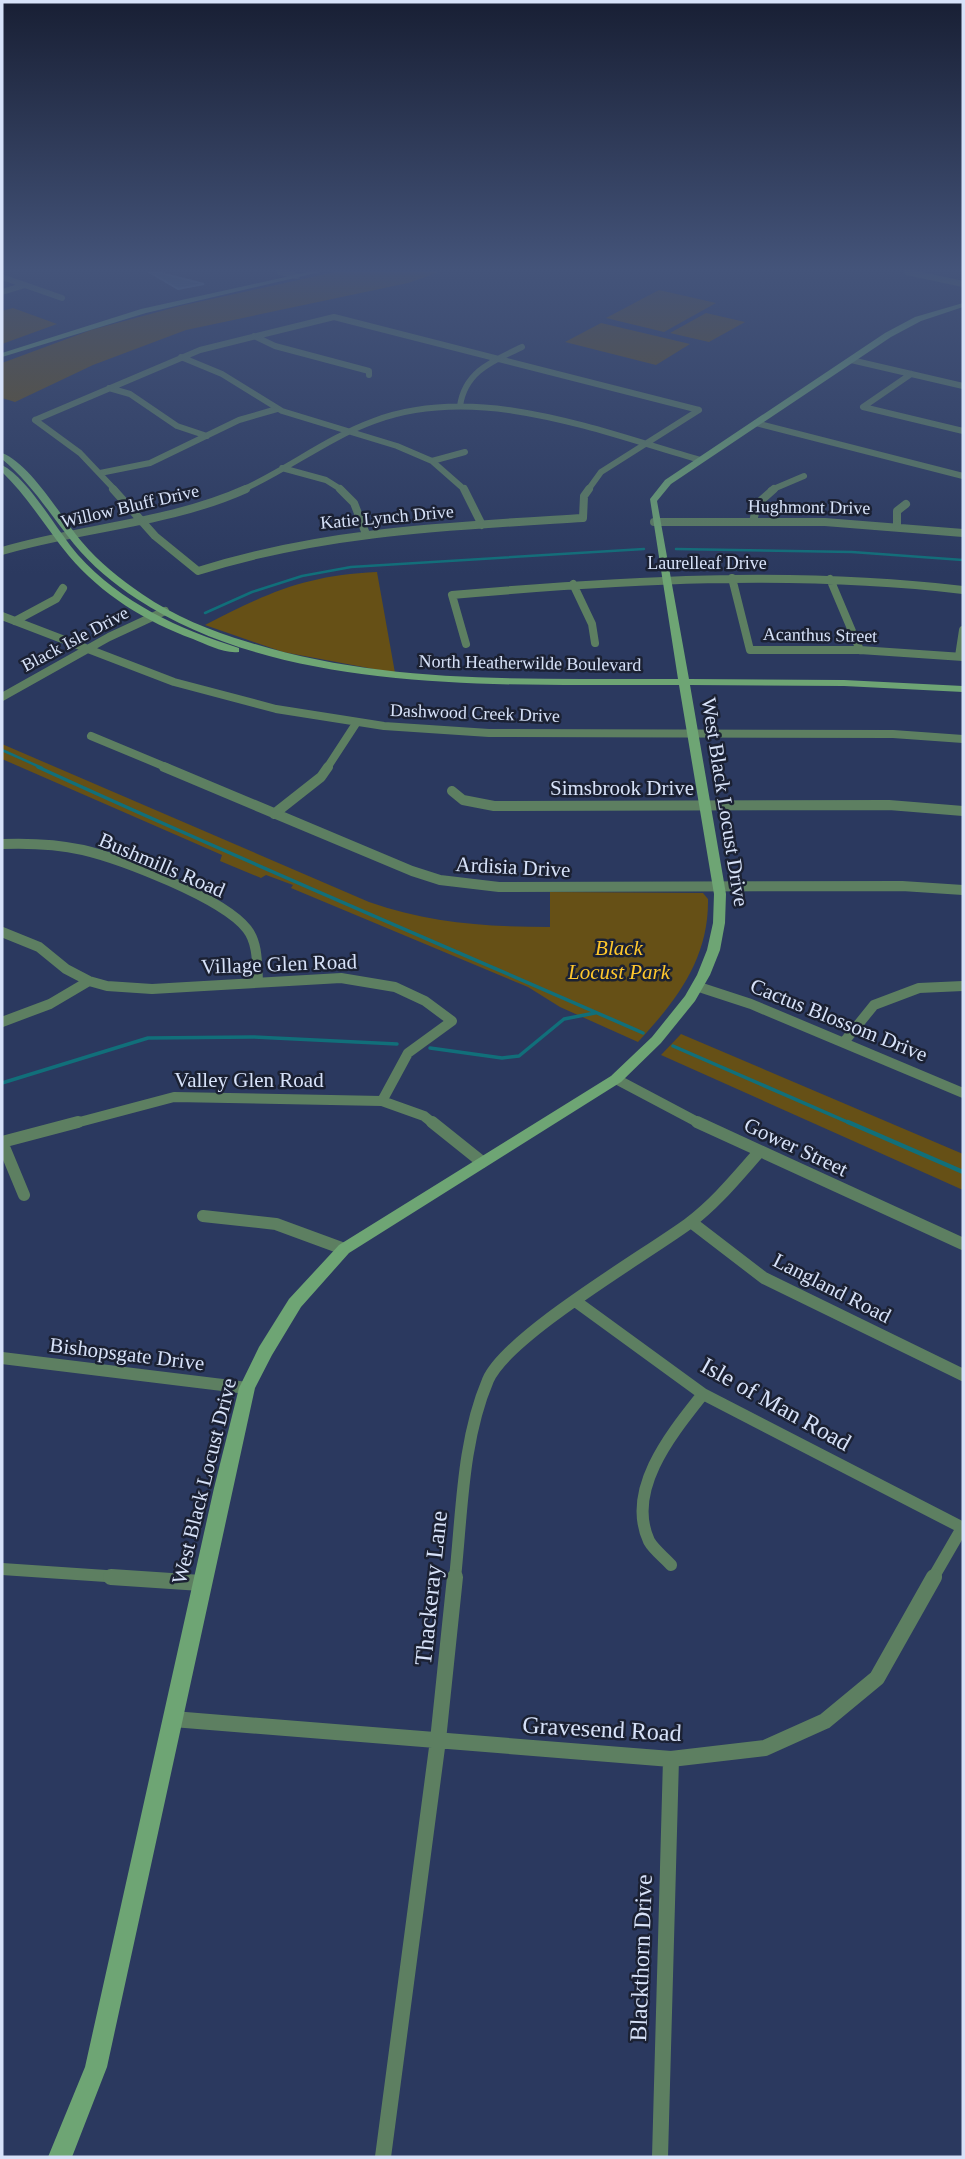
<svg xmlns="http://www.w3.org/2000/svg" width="965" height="2159" font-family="'Times New Roman',serif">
	<rect width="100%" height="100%" fill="#2b395f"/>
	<!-- green -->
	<path fill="#665016" d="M335 272H439L408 283 186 330 93 365 15 402 2 398V363L91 330 180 306Z
		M659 290 716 303 664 332 606 318Z
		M13 308 57 324 2 344V311Z
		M706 313 745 322 709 342 670 333Z
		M601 323 690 344 656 365 565 342Z
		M377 572 395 673 283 652 205 625C267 593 306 575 377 572Z
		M2 744 369 902C429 923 486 927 550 927V892L703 893 708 899C709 958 677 1000 638 1042L560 1007 528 987 291 888 293 885 266 875 261 878 220 861 222 855 2 759Z
		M681 1034 963 1154V1190L661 1055Z"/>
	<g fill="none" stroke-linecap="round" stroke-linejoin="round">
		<!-- stream-far2 -->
		<path stroke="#116f7a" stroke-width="2.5" d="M676 549 852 552 963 560
			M205 613 252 592 302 576 351 567 644 549
			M2 750 42 768"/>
		<!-- stream-far1 -->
		<path stroke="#116f7a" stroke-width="3.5" d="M38 767C238 859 441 944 643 1033
			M673 1046 852 1124
			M430 1048 502 1058 519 1056 564 1019 595 1013
			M2 1083 148 1038 254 1037 397 1044"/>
		<!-- stream -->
		<path stroke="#116f7a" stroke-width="4.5" d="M848 1122 963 1172"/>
	</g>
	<!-- building -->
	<path fill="#4a6f91" stroke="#6187aa" stroke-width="2" d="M157 272 204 284 178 289 151 273Z"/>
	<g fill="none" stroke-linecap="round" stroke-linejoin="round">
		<!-- street-far4 -->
		<path stroke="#5d7f61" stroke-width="6" d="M280 272 297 276
			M907 272 963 284
			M2 277 62 298
			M2 292 25 285
			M254 336 275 346 369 371V375
			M181 357 222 374 282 411 397 446 432 461 465 490
			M851 360 963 386
			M911 374 863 407 963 431
			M109 388 130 394 177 426 207 436
			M460 406C465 371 493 361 522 347
			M35 420 80 453 115 490
			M35 420 200 350 334 317 699 410
			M756 423 963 476
			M432 461 465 452
			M282 468 326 480 342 490
			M100 473 150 463 239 420 277 409
			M242 490C287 470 327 438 374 421 479 382 598 431 700 460
			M588 490 601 472 699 410
			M771 490 804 476"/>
		<!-- street-far3 -->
		<path stroke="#5d7f61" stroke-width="8" d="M113 489 155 536 198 571C324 531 452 526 583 518L584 496 589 489
			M340 489 354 503 366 534
			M464 489 482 525
			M654 522H825L963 533
			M753 522 757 504 774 489
			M897 526V511L906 504
			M2 551C83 527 168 524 246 489
			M732 578 750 650H860L963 657
			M830 579 860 650
			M573 584 592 624 595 643
			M2 616 174 682 276 709 384 726 489 733 893 734 963 739
			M15 621 56 599 63 588
			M466 644 452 595C623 580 792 570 963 590
			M959 656 963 630
			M2 697 109 637 165 611
			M91 736 168 768
			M327 768 357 722"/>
		<!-- street-far2 -->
		<path stroke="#5d7f61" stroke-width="10" d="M164 767 412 871 440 880 499 887 902 886 963 890
			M452 791 463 800 494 806 889 805 963 811
			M274 814 321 777 328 767
			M2 844C29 843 56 844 83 850 121 859 223 898 247 929 258 943 257 964 258 981
			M2 932 39 947 66 969 89 981 107 986 152 989 341 978 395 987 425 1001 452 1021 408 1053 382 1101
			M699 987 751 1004 963 1093
			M2 1022 50 1004 89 981
			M844 1042 874 1005 919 988 963 986
			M616 1079 701 1124
			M72 1124 174 1097 382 1101 424 1116 434 1124"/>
		<!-- street-far1 -->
		<path stroke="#5d7f61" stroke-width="12" d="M432 1122 482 1162
			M697 1122 963 1244
			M2 1142 78 1122
			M2 1142 24 1195
			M203 1216 276 1224 344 1249
			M691 1222 764 1278 963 1375
			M578 1303 703 1394 963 1528
			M2 1358 247 1388
			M671 1565C664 1557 654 1550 649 1541 625 1489 673 1432 703 1394
			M2 1569 136 1578
			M455 1578C462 1513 462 1441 488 1380 507 1336 644 1256 688 1224 715 1204 737 1177 759 1152
			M933 1578 962 1528"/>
		<!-- street -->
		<path stroke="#5d7f61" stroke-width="16" d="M111 1577 201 1583
			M173 1719 671 1759 765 1748 825 1721 877 1678 934 1577
			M383 2157 438 1740 455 1577
			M660 2157 671 1759"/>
		<!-- secondary -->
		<path fill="#6ea574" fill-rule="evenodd" d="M308 272H320L146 313 2 357V353L141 309Z
			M963 303V307L921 321 891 337 671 484 657 501 689 679 844 680 963 686V692L844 686 690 685 726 894 725 923 720 950 710 975 695 1001 661 1043 621 1082 349 1253 301 1307 272 1355 255 1388 107 2067 72 2157H48L85 2067 214 1488 239 1388 259 1347 289 1299 339 1245 611 1076 652 1037 685 996 697 975 707 950 713 923 714 894 679 685C508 684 286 697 137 599 114 584 91 565 74 544 50 514 31 483 2 459V453C31 464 61 517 82 542 100 563 120 579 142 594 174 616 211 631 248 642 388 686 533 678 678 679L650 499 665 480 885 333 915 317Z
			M2 465C29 479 57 531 78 555 121 603 179 629 239 648V652C224 654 206 644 193 639 146 622 101 594 69 556 46 528 28 497 2 472Z"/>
	</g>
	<!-- sky -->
	<linearGradient id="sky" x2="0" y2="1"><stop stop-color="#181f34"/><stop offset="0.47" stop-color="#44547a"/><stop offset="1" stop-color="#44547a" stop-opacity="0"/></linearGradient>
	<rect width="965" height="574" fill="url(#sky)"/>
	<g text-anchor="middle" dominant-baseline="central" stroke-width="5" stroke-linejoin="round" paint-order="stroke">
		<!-- far-street labels -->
		<g font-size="18" fill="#d7e2f9" stroke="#1b2133">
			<text transform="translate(130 506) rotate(-13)">Willow Bluff Drive</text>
			<text transform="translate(809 507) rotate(1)">Hughmont Drive</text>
			<text transform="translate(387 517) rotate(-5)">Katie Lynch Drive</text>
			<text x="707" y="563">Laurelleaf Drive</text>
			<text transform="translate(820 635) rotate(1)">Acanthus Street</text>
			<text transform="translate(75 639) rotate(-28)">Black Isle Drive</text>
			<text transform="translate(530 663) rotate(1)">North Heatherwilde Boulevard</text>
			<text transform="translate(475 713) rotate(2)">Dashwood Creek Drive</text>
		</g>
		<!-- street labels -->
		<g font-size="21" fill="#d7e2f9" stroke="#1b2133">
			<text x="622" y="788">Simsbrook Drive</text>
			<text transform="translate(725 802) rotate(81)">West Black Locust Drive</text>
			<text transform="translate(162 865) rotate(23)">Bushmills Road</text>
			<text transform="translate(513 867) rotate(3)">Ardisia Drive</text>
			<text transform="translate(279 964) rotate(-2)">Village Glen Road</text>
			<text transform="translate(839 1020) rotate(22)">Cactus Blossom Drive</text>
			<text x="249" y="1080">Valley Glen Road</text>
			<text transform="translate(796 1147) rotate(25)">Gower Street</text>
			<text transform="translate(832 1288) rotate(27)">Langland Road</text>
			<text transform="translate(127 1354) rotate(7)">Bishopsgate Drive</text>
			<text transform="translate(204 1481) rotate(-76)">West Black Locust Drive</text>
		</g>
		<!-- park labels -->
		<g font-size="21" font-style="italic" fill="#fec72d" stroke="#1b2133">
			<text x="619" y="948">Black<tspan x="619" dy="24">Locust Park</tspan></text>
		</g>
		<!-- near-street labels -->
		<g font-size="24" fill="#d7e2f9" stroke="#1b2133">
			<text transform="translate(776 1404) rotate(29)">Isle of Man Road</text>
			<text transform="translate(431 1588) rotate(-84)">Thackeray Lane</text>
			<text transform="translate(602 1729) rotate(3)">Gravesend Road</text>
			<text transform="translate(641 1958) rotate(-88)">Blackthorn Drive</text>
		</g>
	</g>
	<!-- border -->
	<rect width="965" height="2159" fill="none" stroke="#d7e2f9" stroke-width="7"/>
</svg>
